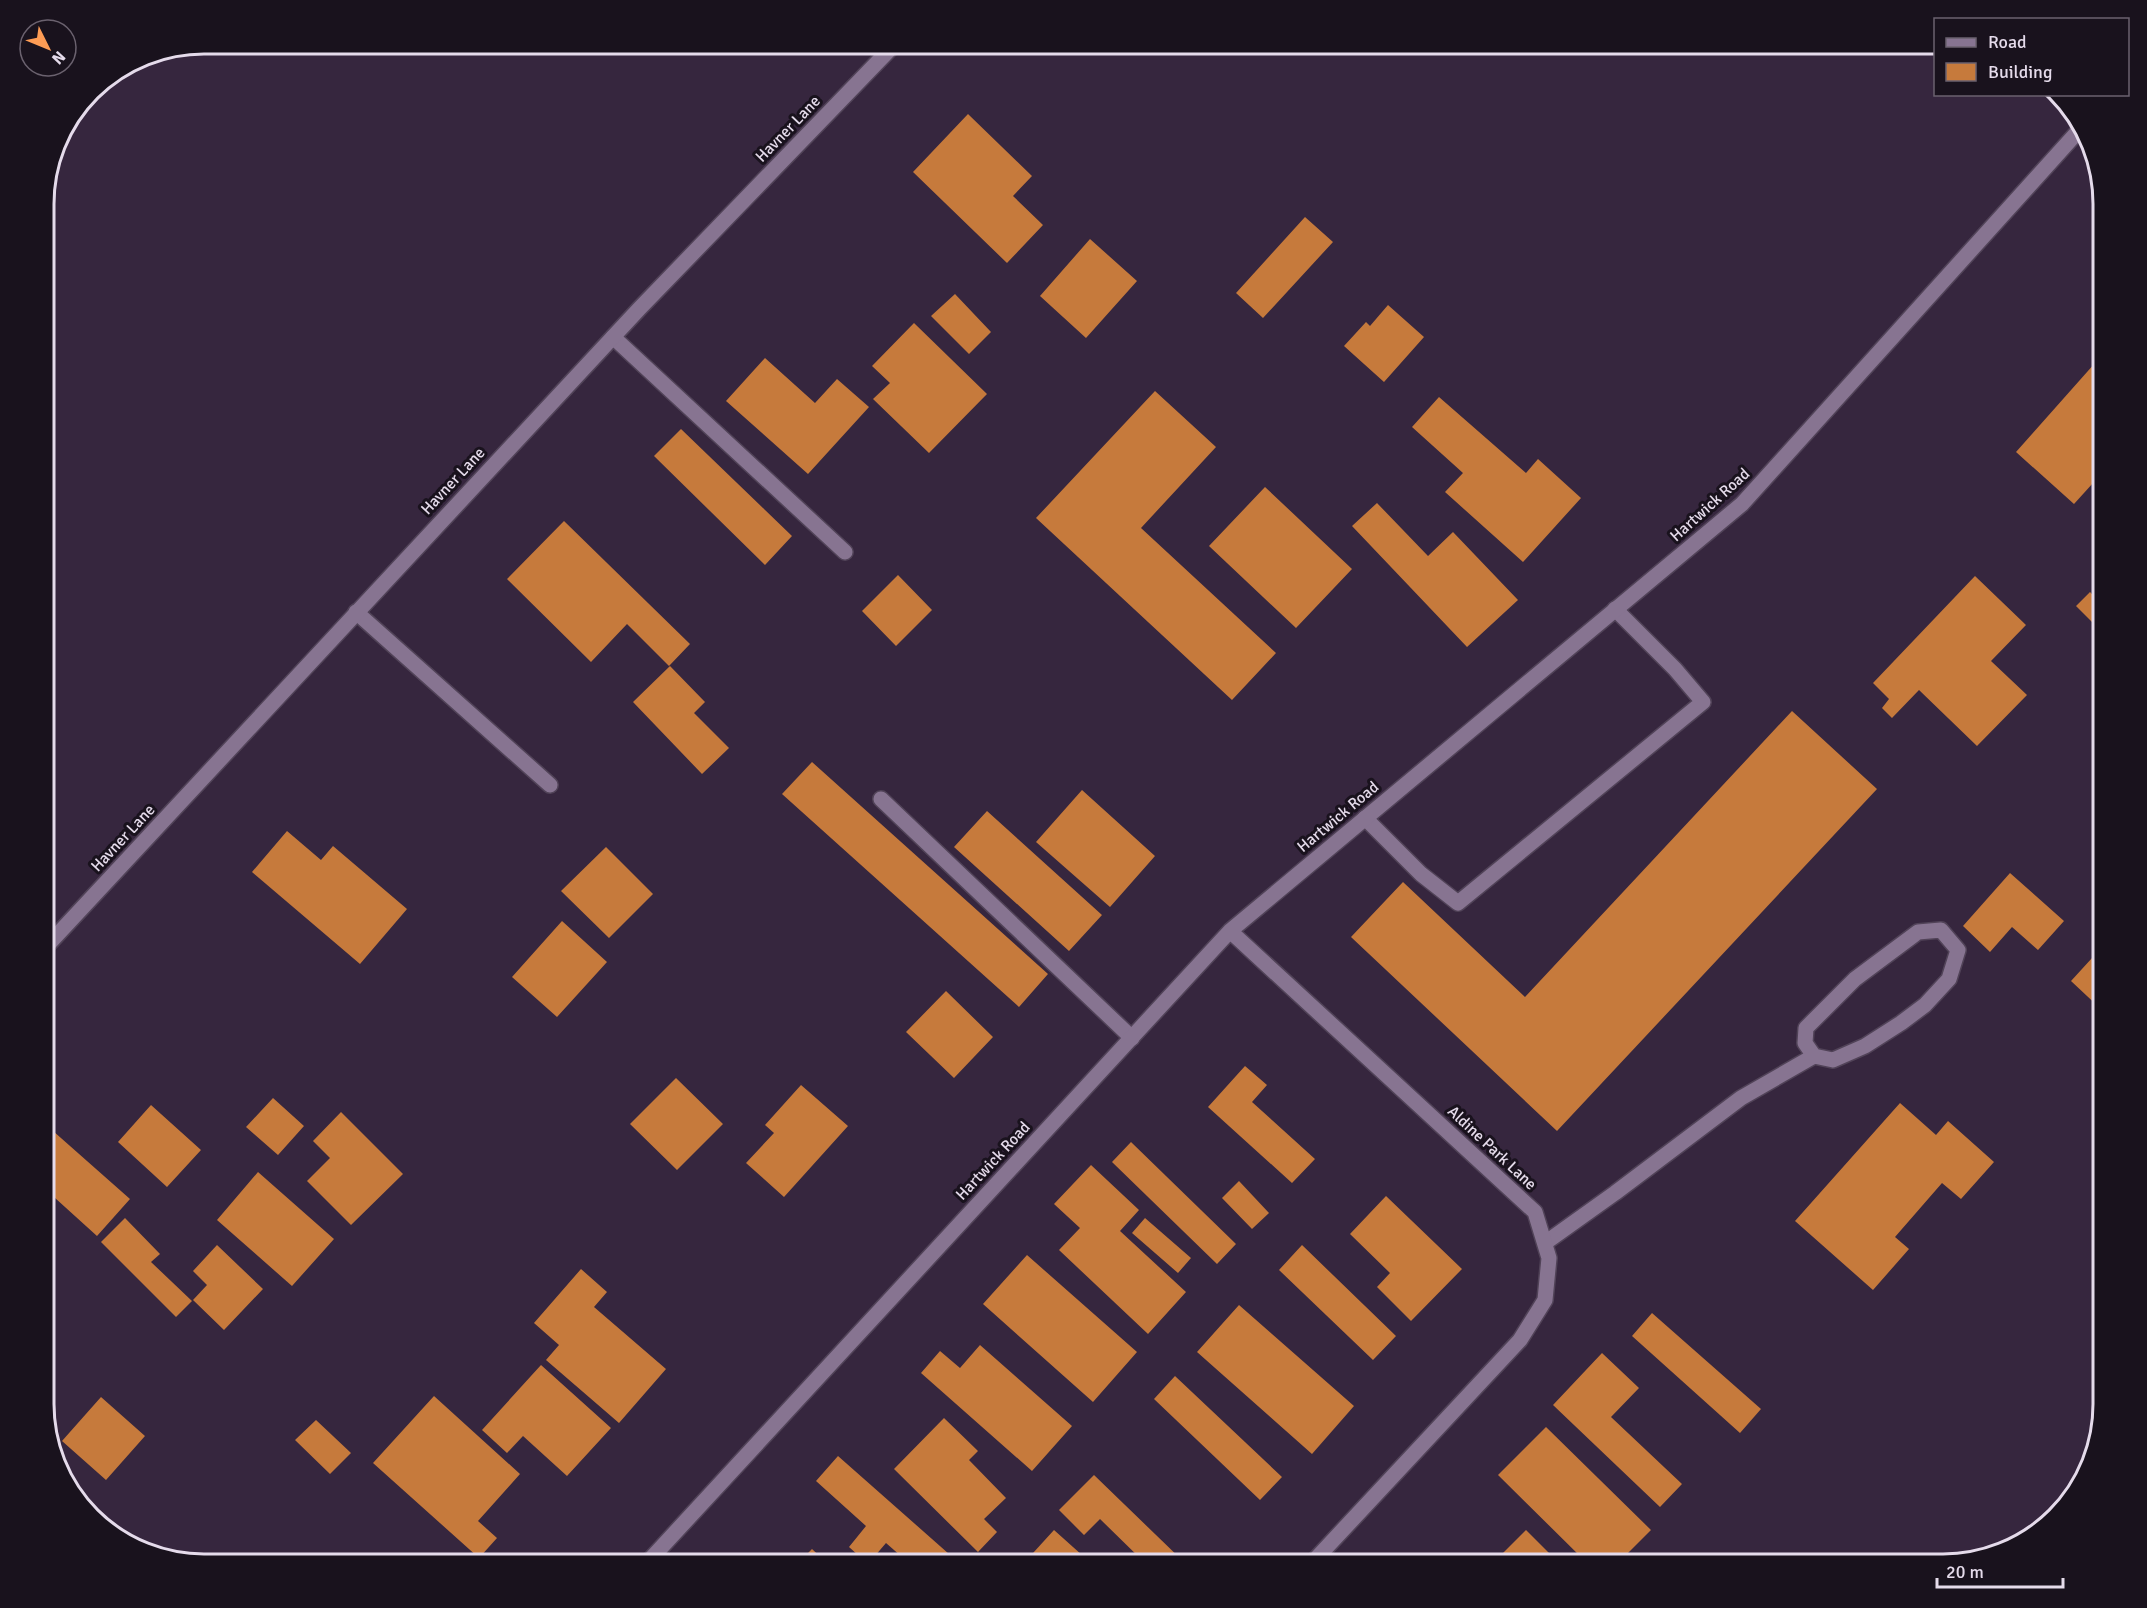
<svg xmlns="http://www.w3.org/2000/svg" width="2147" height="1608" font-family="Signika,sans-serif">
	<rect width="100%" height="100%" fill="#36263e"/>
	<!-- building -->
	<path fill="#c67a3c" d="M968 114 1032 176 1013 196 1043 225 1007 263 913 172Z
		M1305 217 1333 242 1263 318 1236 293Z
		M1090 239 1137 281 1086 338 1040 296Z
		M955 294 991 332 969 354 931 316Z
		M1388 305 1424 337 1384 382 1344 346 1366 322 1370 326Z
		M914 323 987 394 929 453 873 399 890 383 872 366Z
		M2103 354V472L2074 504 2016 452Z
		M765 358 815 403 837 379 869 407 808 474 726 401Z
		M1155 391 1216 447 1141 528 1276 653 1232 700 1036 518Z
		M1439 397 1526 473 1538 459 1581 498 1523 562 1445 492 1463 473 1412 427Z
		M681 429 792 536 765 565 654 456Z
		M1265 487 1352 569 1296 628 1209 546Z
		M1377 503 1428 556 1453 532 1518 600 1467 647 1352 526Z
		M564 521 690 644 669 666 627 624 591 662 507 579Z
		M898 575 932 610 896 646 862 611Z
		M1975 576 2026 625 1991 661 2027 695 1977 746 1919 690 1892 718 1882 708 1889 699 1873 683Z
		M2090 592 2103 605V633L2076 606Z
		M670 666 705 702 694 713 729 748 702 774 633 702Z
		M1792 711 1877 789 1557 1131 1351 937 1403 882 1525 997Z
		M812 762 1048 974 1019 1007 782 794Z
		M1082 790 1155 856 1110 907 1036 842Z
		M987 811 1102 915 1069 951 954 847Z
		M287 831 321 860 333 846 407 909 360 964 252 872Z
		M606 847 653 894 609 938 561 891Z
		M2010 873 2064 921 2038 950 2012 927 1990 952 1963 926Z
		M562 921 607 962 557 1017 512 977Z
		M2103 946V1011L2071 981Z
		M946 991 993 1037 954 1078 906 1032Z
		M1245 1066 1267 1085 1252 1102 1315 1159 1292 1183 1208 1107Z
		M676 1078 723 1124 677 1170 630 1124Z
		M801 1085 848 1126 784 1197 746 1163 774 1133 765 1125Z
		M273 1098 304 1126 278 1155 246 1127Z
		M1900 1103 1936 1135 1948 1121 1994 1162 1961 1199 1942 1183 1895 1237 1909 1249 1873 1290 1795 1221Z
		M151 1105 201 1150 167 1187 118 1142Z
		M341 1112 403 1174 351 1225 307 1181 330 1158 313 1141Z
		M44 1123 130 1199 97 1236 44 1188Z
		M1131 1142 1236 1244 1217 1264 1112 1162Z
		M1091 1165 1139 1210 1120 1231 1186 1292 1148 1334 1059 1250 1080 1228 1054 1204Z
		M258 1172 334 1239 292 1286 217 1220Z
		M1239 1181 1269 1213 1252 1229 1222 1198Z
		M1386 1196 1462 1269 1411 1321 1377 1287 1390 1273 1350 1234Z
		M125 1218 160 1254 151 1262 192 1301 176 1317 101 1242Z
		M1145 1218 1191 1258 1178 1273 1132 1233Z
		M217 1245 263 1289 224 1330 193 1300 207 1285 193 1271Z
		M1302 1245 1396 1336 1373 1360 1279 1270Z
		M1027 1255 1137 1352 1093 1402 983 1304Z
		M581 1269 607 1292 594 1307 666 1369 619 1423 546 1360 559 1345 534 1323Z
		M1239 1305 1354 1406 1312 1454 1197 1352Z
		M1652 1313 1761 1409 1740 1433 1632 1336Z
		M980 1345 1072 1426 1032 1471 921 1373 940 1351 960 1368Z
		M1602 1353 1639 1388 1611 1417 1682 1484 1660 1507 1553 1405Z
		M541 1365 611 1428 567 1476 523 1436 507 1453 482 1430Z
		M1175 1376 1282 1477 1260 1500 1154 1399Z
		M434 1396 520 1474 478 1521 497 1538 479 1558 373 1463Z
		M101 1397 145 1436 106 1480 62 1441Z
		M944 1418 978 1451 969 1460 1006 1498 984 1519 997 1532 978 1552 894 1469Z
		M316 1420 351 1453 330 1474 295 1440Z
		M1546 1427 1651 1530 1617 1564H1588L1498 1475Z
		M838 1456 949 1554 940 1564H910L886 1543 868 1564 849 1547 866 1526 816 1481Z
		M1094 1475 1186 1564H1146L1100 1519 1084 1535 1059 1510Z
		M1054 1530 1092 1564H1023Z
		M1526 1530 1560 1564H1492Z
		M812 1549 828 1564H797Z"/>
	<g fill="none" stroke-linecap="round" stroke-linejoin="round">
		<defs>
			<path id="lane" d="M613 337 845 552
				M356 612 550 785
				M881 799 1132 1038
				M1365 818 1421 874 1458 903 1703 702 1675 669 1615 609
				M1545 1243 1615 1193 1741 1098 1814 1056 1833 1060 1865 1046 1901 1023 1925 1005 1949 979 1958 950 1941 930 1918 932 1855 979 1806 1028 1805 1043 1814 1056"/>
			<path id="street" d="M1230 931 1535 1212 1549 1258 1545 1300 1520 1340 1311 1564
				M44 949 639 309 895 44
				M646 1564 1230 931 1742 504 2082 127"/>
		</defs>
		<!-- lane casing -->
		<use href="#lane" stroke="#514358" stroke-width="18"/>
		<!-- street casing -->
		<use href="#street" stroke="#514358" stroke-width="18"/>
		<!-- lane -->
		<use href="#lane" stroke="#877491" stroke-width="15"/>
		<!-- street -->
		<use href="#street" stroke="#877491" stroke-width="15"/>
	</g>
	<g text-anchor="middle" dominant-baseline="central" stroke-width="6" stroke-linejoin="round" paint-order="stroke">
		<!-- street labels -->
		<g font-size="16" fill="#e5dbeb" stroke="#19121d">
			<text transform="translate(788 129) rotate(-46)">Havner Lane</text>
			<text transform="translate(453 481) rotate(-47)">Havner Lane</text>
			<text transform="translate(1710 505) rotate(-42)">Hartwick Road</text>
			<text transform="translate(1338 817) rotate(-40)">Hartwick Road</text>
			<text transform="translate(123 838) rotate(-47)">Havner Lane</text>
			<text transform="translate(1492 1148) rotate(43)">Aldine Park Lane</text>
			<text transform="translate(993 1161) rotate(-47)">Hartwick Road</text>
		</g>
	</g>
	<!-- crop -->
	<path d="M0 0H2147V1608H0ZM204 54H1943A150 150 0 0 1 2093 204V1404A150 150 0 0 1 1943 1554H204A150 150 0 0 1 54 1404V204A150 150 0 0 1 204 54Z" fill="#19121d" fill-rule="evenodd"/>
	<path fill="none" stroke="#e5dbeb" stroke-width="3" d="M204 54H1943A150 150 0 0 1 2093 204V1404A150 150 0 0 1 1943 1554H204A150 150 0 0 1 54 1404V204A150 150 0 0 1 204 54Z"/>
	<!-- legend -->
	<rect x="1934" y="18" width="195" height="78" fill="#19121d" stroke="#6b626f" stroke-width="1.5"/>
	<rect x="1946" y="38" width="30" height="9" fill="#877491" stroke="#6b626f" stroke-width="1.5"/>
	<text x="1988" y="48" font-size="18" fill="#e5dbeb">Road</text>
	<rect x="1946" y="63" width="30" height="18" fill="#c67a3c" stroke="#6b626f" stroke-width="1.5"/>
	<text x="1988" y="78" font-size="18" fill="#e5dbeb">Building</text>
	<!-- north arrow -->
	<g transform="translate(48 48) rotate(133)"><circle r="28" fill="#19121d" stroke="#6b626f" stroke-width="1.5"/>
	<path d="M0-4.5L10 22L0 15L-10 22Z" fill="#fd9c55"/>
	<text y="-9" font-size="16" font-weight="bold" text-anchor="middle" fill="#e5dbeb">N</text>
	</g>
	<!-- scale -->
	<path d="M1937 1578v9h126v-9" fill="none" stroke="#e5dbeb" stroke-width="3"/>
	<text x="1946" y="1578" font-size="18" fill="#e5dbeb" stroke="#19121d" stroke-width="4.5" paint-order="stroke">20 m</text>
</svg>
